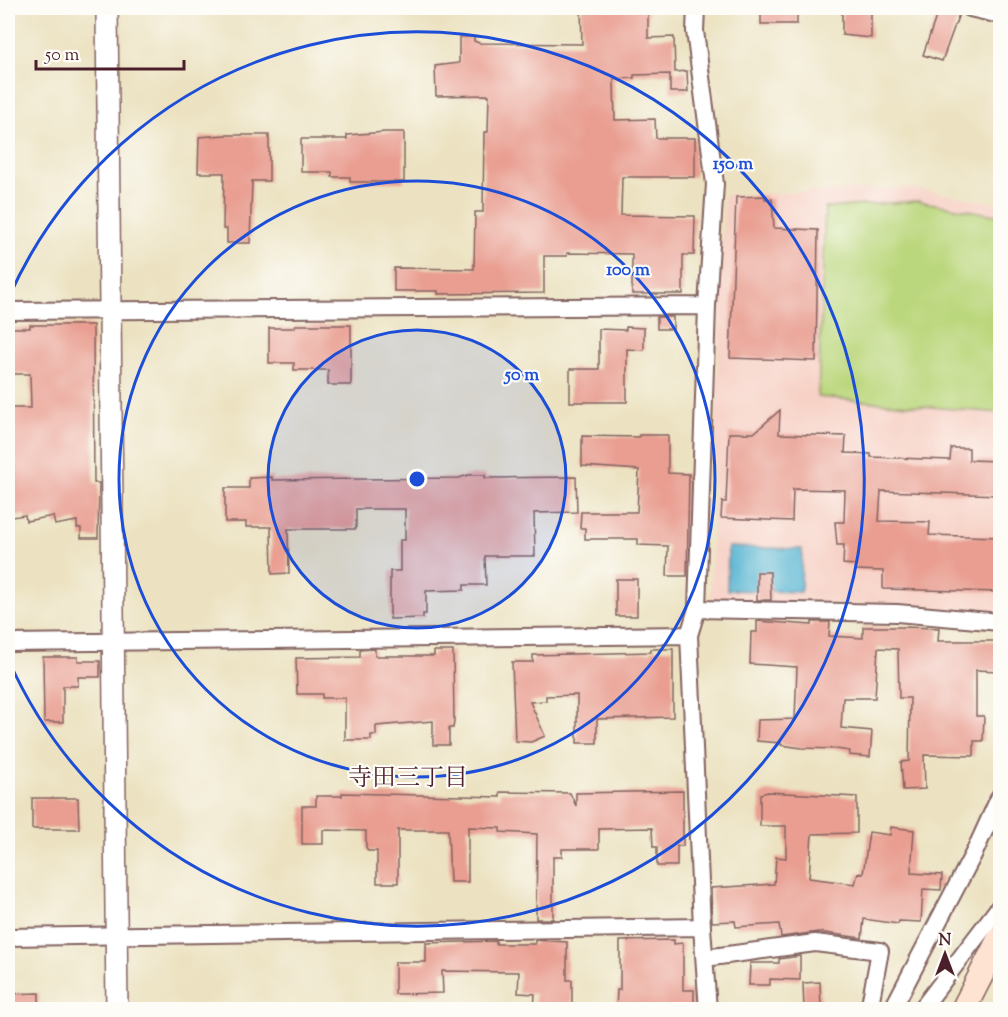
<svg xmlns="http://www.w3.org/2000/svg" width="1008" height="1017" font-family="'Sorts Mill Goudy','Noto Serif JP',serif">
	<rect width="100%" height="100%" fill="#fdfcf7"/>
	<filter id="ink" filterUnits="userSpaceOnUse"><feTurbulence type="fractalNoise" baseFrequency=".0167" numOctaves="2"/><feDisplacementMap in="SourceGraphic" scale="12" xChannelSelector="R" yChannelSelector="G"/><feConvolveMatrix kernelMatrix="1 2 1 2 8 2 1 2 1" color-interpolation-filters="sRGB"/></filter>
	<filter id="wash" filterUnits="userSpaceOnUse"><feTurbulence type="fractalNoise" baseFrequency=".008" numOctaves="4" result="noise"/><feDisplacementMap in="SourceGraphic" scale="24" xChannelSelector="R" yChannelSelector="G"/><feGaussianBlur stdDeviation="1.35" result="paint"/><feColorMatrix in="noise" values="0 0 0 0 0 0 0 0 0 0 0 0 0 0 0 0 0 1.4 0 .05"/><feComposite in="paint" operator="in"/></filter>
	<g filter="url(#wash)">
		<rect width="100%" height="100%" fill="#ece2c1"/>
		<!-- built -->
		<path fill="#f7d1c6" d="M912 188 1000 204V613L969 614 920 605 710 604 724 195Z"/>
		<!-- green -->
		<path fill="#bbd77d" stroke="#827b54" stroke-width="1.5" d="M918 201 1000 216V413L818 397 825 208Z"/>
		<!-- water -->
		<path fill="#52b3d1" stroke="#4e697e" stroke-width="1.5" d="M728 547 802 549 801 592 727 590Z"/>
		<g id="blocks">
			<!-- building -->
			<path fill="#e99e91" d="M581 8H648V38L674 37 675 72 687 71 688 92H670V74L634 75V78L614 79V82L615 120 655 119 656 138H695V177H622L621 215 695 216 694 255H683V294H632V254L567 253V256H544V293L438 294V291H394V268L474 269 475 212H483L484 132H488L489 95 436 96 435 66 459 63V37H474V41L479 43 582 44Z
				M761 8H797V24H761Z
				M842 8H871V38L842 35Z
				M939 8 959 14 942 61 923 55Z
				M386 132H404V182H350V177H332V172H301V139H347V135Z
				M225 135H269V181H252L250 243H227V229H223L224 173H198L199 137Z
				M765 196V199H772L774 228 818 230 816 361 730 358 736 197Z
				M657 317H673V329H657Z
				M30 325H93L94 483H99L98 538H81V528H77V521L55 525 53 516 26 521 25 515 12 517 8 493V484H11V408H31L30 374H8V336L9 328H30Z
				M295 325H351V385H328V370H294V363H269V328H295Z
				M626 327 644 328V350L627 349V402H570V369H599V329L626 330Z
				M780 410 779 434 846 436 845 453 871 454V457L950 460 951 448H969V460L1000 461V495L881 491 879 521 930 522 929 535 1000 537V592L883 589V571L856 570V565L843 564 844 545H837L835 522H844L845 490 793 489 792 521 721 518 722 502H726L729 433H754Z
				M639 435H668V473L689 474 687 576H667L668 546 638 545V539H585V528H580L581 512H637L639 470 582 466V436L639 437Z
				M468 475H485V478L576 477 577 512 534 513 535 556H485L486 585H464V590L426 591V614H423V618L390 619V571H400V540H405V509H356V529H288L289 573 272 574 271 527H246V522H225V488H249V478L272 477V480L459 478Z
				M757 572H770L771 600H757Z
				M616 579H637V616H616Z
				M757 621 812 625V622H830L829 636 863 638V627H901L939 628 938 641H1000V671L976 670V716H984L983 741H974V756L924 755 925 789 903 790 901 762 909 761 910 698H899L898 649 878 648 875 698H843L841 728 872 731 870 757 849 755 850 751 836 749 802 748 781 745V743L757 741 758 720 795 719 797 667 750 664 751 632H757Z
				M375 649V656H434V651H453L454 722 453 728H449V745H433V721L376 726V735H371V740H345V698H322V694H297L296 658 360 657V650Z
				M651 649H673V717L597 719V743H577V695L546 696V701L530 702 545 736 531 742 515 741 512 662H533V655L651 652Z
				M43 657H78V661H100V677H78V686H63V722H44Z
				M683 791V846H677V866H657V847H653L652 828 599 829V849H562V857H553V919H536L537 834 500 832V828L468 827V882H450L448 830H398V883H377V851H368L366 847V831L323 830V844H302V806H316V796H342V793L500 797V792L570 793 576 806V793Z
				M768 792 857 797V833L812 834 809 878 855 884 858 873 863 874 869 832 890 835 891 827 914 830 911 873 942 875 941 890 923 889 921 922 899 921 898 924 864 919 862 938 818 932 781 937 779 924 736 927 735 921 712 922 711 888 774 884 776 857 786 858V826H760V794Z
				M32 798H78L79 829H32Z
				M535 940 567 942V980H572V1010H534L535 994 518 993 519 972 442 971 443 993 395 994V962H426V943L496 941V944H535Z
				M674 940V944L683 943V990H694V1007L616 1010 617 990H620V941Z
				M800 956V980L770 979V985H749L750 963H779V959Z
				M820 982 821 1010H804L803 983Z
				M39 993V1010H8V994Z"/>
		</g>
	</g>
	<g filter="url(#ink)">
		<use href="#blocks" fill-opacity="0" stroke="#836360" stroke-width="1.5"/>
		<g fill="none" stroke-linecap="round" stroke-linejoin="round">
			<defs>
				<path id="minor" d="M696 8 695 31 715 184 707 306 697 609 689 635 702 927 708 1010
					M970 8 1000 15
					M8 311 707 306
					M697 609 897 613 1000 622
					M8 643 689 635
					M8 937 702 927
					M705 958 815 943 880 951 869 1010
					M892 1010 975 851 1000 796
					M921 1010 1000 906"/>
				<path id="tertiary" d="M107 8 117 1010"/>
				<path id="secondary" d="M963 1010 1000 938"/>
			</defs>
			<!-- minor casing -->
			<use href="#minor" stroke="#836360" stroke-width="20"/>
			<!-- tertiary casing -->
			<use href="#tertiary" stroke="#836360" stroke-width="24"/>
			<!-- secondary casing -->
			<use href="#secondary" stroke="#836360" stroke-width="27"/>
			<!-- minor -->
			<use href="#minor" stroke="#fff" stroke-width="16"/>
			<!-- tertiary -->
			<use href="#tertiary" stroke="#fff" stroke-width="21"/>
			<!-- secondary -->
			<use href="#secondary" stroke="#fee3d2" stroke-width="24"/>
		</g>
	</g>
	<!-- distance rings -->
	<circle cx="417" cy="479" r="149" fill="#1d4ed8" fill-opacity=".12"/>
	<g fill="none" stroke="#1d4ed8" stroke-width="3">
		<circle cx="417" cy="479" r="149"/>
		<circle cx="417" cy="479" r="298"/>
		<path d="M9 297A447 447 0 1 1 9 661"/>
	</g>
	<g text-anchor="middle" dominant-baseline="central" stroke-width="4.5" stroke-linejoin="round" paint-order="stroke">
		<!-- neighbourhood labels -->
		<g font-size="24" fill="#4a1f2b" stroke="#fdfcf7">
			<text x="408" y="779">寺田三丁目</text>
		</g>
	</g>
	<circle cx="417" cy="479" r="9" fill="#1d4ed8" stroke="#fdfcf7" stroke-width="3"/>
	<g font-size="18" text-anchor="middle" font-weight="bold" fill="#1d4ed8" stroke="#fdfcf7" stroke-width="4.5" stroke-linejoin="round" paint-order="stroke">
		<text x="733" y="169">150 m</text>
		<text x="628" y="275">100 m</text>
		<text x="522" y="380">50 m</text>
	</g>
	<!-- margin -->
	<rect width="1008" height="1017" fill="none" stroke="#fdfcf7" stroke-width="30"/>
	<!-- north arrow -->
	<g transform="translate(945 954)" stroke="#fdfcf7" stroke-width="4.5" paint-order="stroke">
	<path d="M0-4.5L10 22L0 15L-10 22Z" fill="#4a1f2b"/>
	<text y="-9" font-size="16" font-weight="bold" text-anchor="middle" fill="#4a1f2b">N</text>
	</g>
	<!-- scale -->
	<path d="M36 60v9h148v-9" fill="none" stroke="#4a1f2b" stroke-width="3"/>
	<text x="45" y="60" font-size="18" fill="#4a1f2b" stroke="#fdfcf7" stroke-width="4.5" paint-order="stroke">50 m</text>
</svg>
